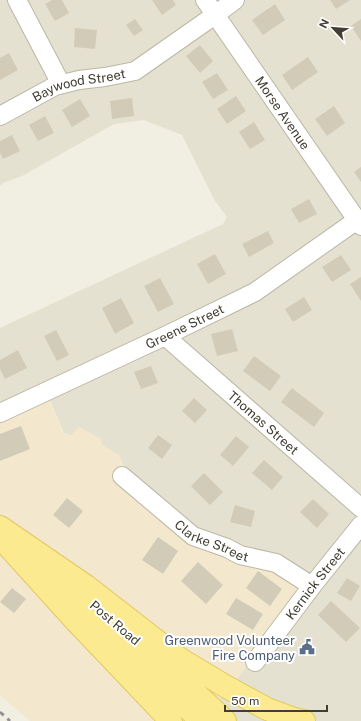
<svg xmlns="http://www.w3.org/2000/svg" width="361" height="721" font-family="'Public Sans',sans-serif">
	<rect width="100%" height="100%" fill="#f1eee2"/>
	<!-- residential -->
	<path fill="#e5e1d0" d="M0 0H361V721H225L212 708 256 655 217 543 170 508 125 468 119 455 102 445 64 433 47 393 0 411V328L223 224 227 217 215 201 182 135 144 120 114 124 22 176 3 183 0 186Z"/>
	<!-- commercial -->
	<path fill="#f3e8cd" d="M47 393 63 433 71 435 79 427 100 438 102 445 119 455 125 468 170 508 217 543 310 584 256 655 213 708 225 721H30L0 695V411Z"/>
	<!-- building -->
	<path fill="#d2cbb8" d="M52 0H62L69 13 55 21 45 4Z
		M152 0H173L176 5 162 15Z
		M330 0H350L336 9Z
		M275 4 285 20 263 35 252 20Z
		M135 19 143 30 134 36 126 25Z
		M361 19V41L351 26Z
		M75 28 97 30 95 49 74 47Z
		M200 45 213 61 200 73 186 56Z
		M9 53 18 70 0 80V58Z
		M308 57 318 72 292 90 282 75Z
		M217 73 228 90 213 99 202 82Z
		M236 96 246 111 227 124 217 109Z
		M132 98 134 116 112 119 110 101Z
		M80 99 90 116 72 127 62 110Z
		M334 106 345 123 327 136 315 119Z
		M45 116 54 133 38 141 29 125Z
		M254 122 265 140 250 149 239 132Z
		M12 135 20 151 3 159 0 153V141Z
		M361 167V182L354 172Z
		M309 199 317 214 299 223 291 209Z
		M268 231 274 243 249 257 242 244Z
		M215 254 226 274 208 284 197 264Z
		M341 255 351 270 332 282 322 267Z
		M361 277V301L350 284Z
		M160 278 174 304 158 312 144 286Z
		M304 297 312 310 293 322 285 309Z
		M121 298 134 323 115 334 102 308Z
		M232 329 238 351 217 356 211 334Z
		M56 330 69 355 57 361 44 336Z
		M18 350 27 368 5 379 0 369V360Z
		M254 356 281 376 270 391 243 371Z
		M151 366 158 383 141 389 134 372Z
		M292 388 324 413 314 427 281 402Z
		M194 398 207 410 195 423 182 411Z
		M21 426 30 449 0 461V434Z
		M158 435 172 445 162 459 148 448Z
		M236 436 249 447 233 466 220 455Z
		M264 460 283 477 272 490 252 473Z
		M204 473 223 492 210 505 191 486Z
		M67 498 83 511 69 528 53 515Z
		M313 499 329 514 317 528 300 512Z
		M235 505 255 511 251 527 230 522Z
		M158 537 178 551 163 574 142 560Z
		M198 562 223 585 206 604 181 581Z
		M258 571 282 589 270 606 246 588Z
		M347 578 360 586 351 601 337 593Z
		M12 588 26 599 14 613 0 602Z
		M236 598 263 614 253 630 226 614Z
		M331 601 360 628 346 642 318 615Z"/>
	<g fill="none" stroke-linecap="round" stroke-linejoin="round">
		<defs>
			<g id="minor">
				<path d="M17 0 61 84"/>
				<path id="s1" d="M205 0 361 226"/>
				<path id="s2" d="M0 116 55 86 79 80 105 77 135 71 215 15 235 0"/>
				<path id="s3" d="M165 336 361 508"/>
				<path id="s4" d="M0 413 165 336 255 292 357 220"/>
				<path id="s5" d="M122 476 193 536 227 548 240 555 276 563 312 586"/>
				<path id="s6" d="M255 662 312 586 361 525"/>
			</g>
			<path id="major" d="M0 527 86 586 180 659 225 686 267 709 294 719 304 721
				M0 537 73 618 171 721
				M43 570 80 602 201 721
				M146 649 206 703 225 721"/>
		</defs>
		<!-- minor casing -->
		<use href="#minor" stroke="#bcb7a5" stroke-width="20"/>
		<!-- major casing -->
		<use href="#major" stroke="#e0c961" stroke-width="24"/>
		<!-- minor -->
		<use href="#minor" stroke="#fff" stroke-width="18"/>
		<!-- major -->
		<use href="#major" stroke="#fcea90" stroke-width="22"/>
		<!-- rail -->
		<path stroke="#929292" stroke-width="3" stroke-dasharray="5 5" stroke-linecap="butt" d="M0 712 10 721"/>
	</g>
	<!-- icons -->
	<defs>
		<symbol id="civic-bare" viewBox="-9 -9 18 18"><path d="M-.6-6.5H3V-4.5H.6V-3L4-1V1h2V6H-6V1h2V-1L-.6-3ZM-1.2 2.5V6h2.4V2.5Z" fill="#5c6f8a" stroke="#fff" stroke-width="2.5" paint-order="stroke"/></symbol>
	</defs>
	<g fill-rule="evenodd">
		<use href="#civic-bare" x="296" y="636" width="22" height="22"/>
	</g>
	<g text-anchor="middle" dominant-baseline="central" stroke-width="4" stroke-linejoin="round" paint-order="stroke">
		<!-- street labels -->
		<g font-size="13" fill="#423e33" stroke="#fff">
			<text stroke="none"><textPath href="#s2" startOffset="86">Baywood Street</textPath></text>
			<text stroke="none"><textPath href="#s1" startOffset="137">Morse Avenue</textPath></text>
			<text stroke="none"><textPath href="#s4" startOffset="204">Greene Street</textPath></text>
			<text stroke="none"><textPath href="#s3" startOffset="131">Thomas Street</textPath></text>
			<text stroke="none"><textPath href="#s5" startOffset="112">Clarke Street</textPath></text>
			<text stroke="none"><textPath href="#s6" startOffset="99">Kernick Street</textPath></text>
			<text transform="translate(115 623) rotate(40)">Post Road</text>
		</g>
		<!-- service labels -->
		<g font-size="13" fill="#4e5e75" stroke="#fff" text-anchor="end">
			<text x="295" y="640">Greenwood Volunteer<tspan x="295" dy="15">Fire Company</tspan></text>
		</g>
	</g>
	<!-- north arrow -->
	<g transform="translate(333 28) rotate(296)" stroke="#ffffff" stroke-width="3" paint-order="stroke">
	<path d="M0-3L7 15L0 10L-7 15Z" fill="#423e33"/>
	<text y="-6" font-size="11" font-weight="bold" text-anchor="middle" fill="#423e33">N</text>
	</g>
	<!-- scale -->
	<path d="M225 705v6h102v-6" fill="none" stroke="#423e33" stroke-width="2"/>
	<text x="231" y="705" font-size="12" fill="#423e33" stroke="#ffffff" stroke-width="3" paint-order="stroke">50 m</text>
</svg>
